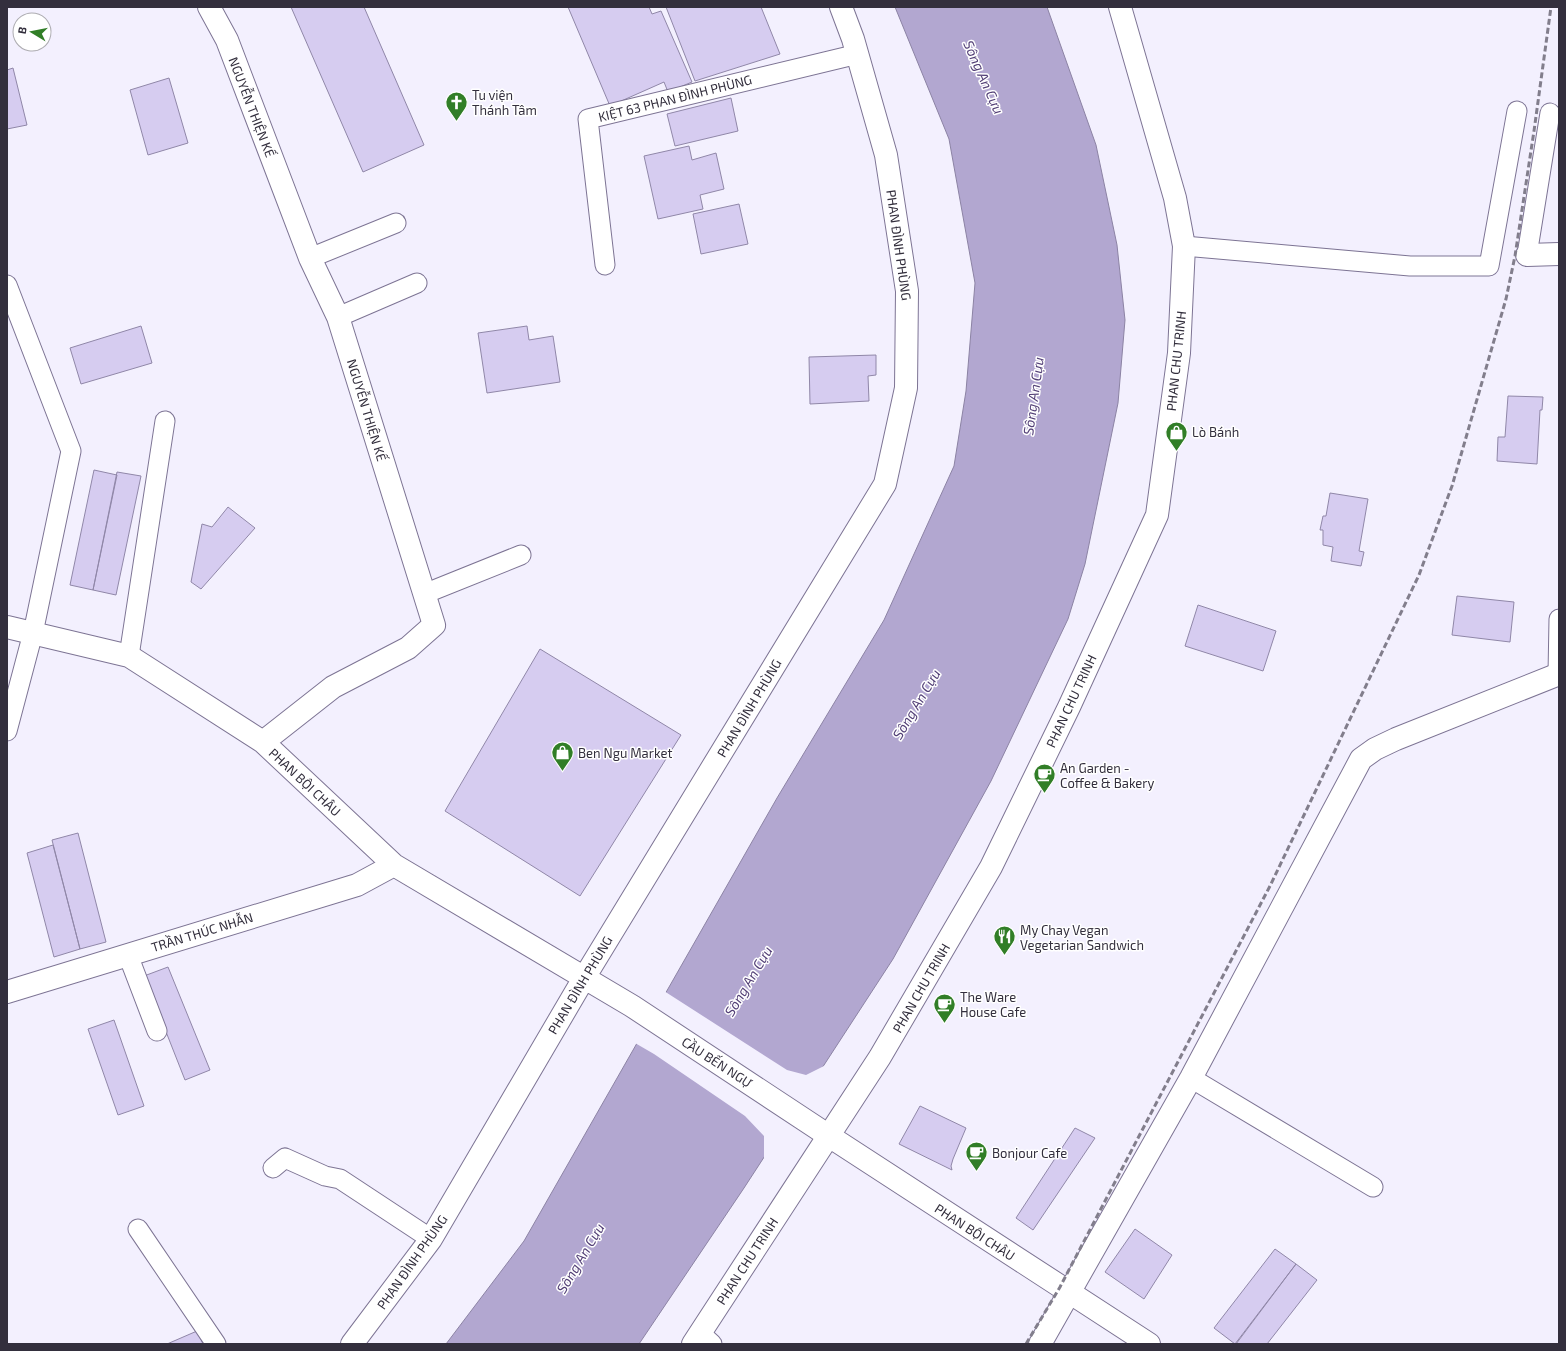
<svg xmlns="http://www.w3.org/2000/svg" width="1566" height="1351" font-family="'Exo 2',sans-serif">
	<rect width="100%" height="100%" fill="#f3f0fe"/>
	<!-- water -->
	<path fill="#b2a7d0" stroke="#8c83a4" d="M895 7H1047L1096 145 1117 245 1125 320 1118 403 1085 564 1068 619 991 781 893 959 744 1188 639 1344H446L524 1241 777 798 884 620 954 466 966 391 975 283 949 139Z"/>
	<!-- pier -->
	<path fill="#f3f0fe" d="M664 991 787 1070 806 1075 826 1065 764 1160V1136L745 1116 654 1054 635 1043Z"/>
	<!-- building -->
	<path fill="#d6ccf0" stroke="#9087a8" d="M291 7H364L424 145 363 172Z
		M568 7H649L652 14 661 11 692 82 668 92 664 82 610 106Z
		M666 7H761L780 54 695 81Z
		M13 68 27 125 7 129V70Z
		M169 78 188 143 148 155 130 90Z
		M731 98 738 131 675 146 667 114Z
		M689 146 692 160 716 153 724 189 700 195 703 209 658 219 644 156Z
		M739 204 748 244 701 254 693 214Z
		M141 326 152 363 81 384 70 348Z
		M527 326 529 340 553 336 560 382 487 393 478 333Z
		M876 355V375L868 376 869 401 810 404 809 357Z
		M1508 396 1543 397 1542 410H1540L1537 464 1497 461 1498 437H1505Z
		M94 470 117 475 93 590 70 585Z
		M117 472 141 476 116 595 93 590Z
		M1330 493 1368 499 1359 551 1364 552 1361 566 1331 561 1333 547 1323 545V530H1320L1323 516H1326Z
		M228 507 255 528 201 589 191 582 202 524 212 527Z
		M1457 596 1514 602 1510 642 1452 635Z
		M1198 605 1276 631 1263 671 1185 646Z
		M540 649 681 735 580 896 445 811Z
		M78 833 106 942 80 949 52 840Z
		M53 845 80 949 54 957 27 853Z
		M168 967 210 1070 185 1080 144 976Z
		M114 1020 144 1106 118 1115 88 1029Z
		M920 1106 966 1128 953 1159 951 1166 952 1170 899 1144Z
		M1075 1128 1095 1138 1033 1230 1016 1218Z
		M1135 1229 1172 1255 1144 1299 1105 1272Z
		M1275 1249 1296 1264 1235 1344 1214 1328Z
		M1296 1264 1317 1280 1267 1344H1236Z
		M197 1331 203 1344H167Z"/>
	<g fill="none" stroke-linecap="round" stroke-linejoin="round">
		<defs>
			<path id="lane" d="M1184 246 1410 266H1489L1517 111
				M1527 255 1550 113
				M310 258 396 223
				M605 265 588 119 858 54
				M7 285 71 451 33 633 7 731
				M338 317 417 283
				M424 594 521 555
				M129 656 165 421
				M1558 674 1559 619
				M128 955 157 1031
				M1191 1078 1373 1187
				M273 1168 285 1158 325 1176 340 1179 431 1239
				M138 1229 216 1344
				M700 1333 712 1344"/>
			<path id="street" d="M209 7 227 40 310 258 338 317 434 625 408 648 333 687 263 742
				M1527 255 1559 254
				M7 627 129 656 263 742 394 865 632 1006 829 1136
				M7 992 357 885 394 865
				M352 1344 431 1239 584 978 885 484 906 388 907 291 886 155 853 39 841 7
				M1040 1344 1191 1078 1361 759 1375 749 1396 739 1559 674"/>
			<path id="secondary" d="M829 1136 1149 1344
				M693 1344 880 1057 991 867 1069 707 1157 515 1179 353 1184 246 1175 198 1120 7"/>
		</defs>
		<!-- lane casing -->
		<use href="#lane" stroke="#7d7494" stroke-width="21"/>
		<!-- street casing -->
		<use href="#street" stroke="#7d7494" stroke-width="24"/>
		<!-- secondary casing -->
		<use href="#secondary" stroke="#7d7494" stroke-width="24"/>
		<!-- lane -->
		<use href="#lane" stroke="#fff" stroke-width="19"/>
		<!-- street -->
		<use href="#street" stroke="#fff" stroke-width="22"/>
		<!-- secondary -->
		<use href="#secondary" stroke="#fff" stroke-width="22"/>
		<!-- rail -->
		<path stroke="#827e8c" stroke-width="3" stroke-dasharray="6 3" stroke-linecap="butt" d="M1026 1344 1060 1287 1270 886 1419 575 1452 486 1506 299 1515 256 1534 131 1551 7"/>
	</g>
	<!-- icons -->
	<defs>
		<symbol id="church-pin" viewBox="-11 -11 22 30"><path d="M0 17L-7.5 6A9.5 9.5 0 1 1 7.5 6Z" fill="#317e27" stroke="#fff"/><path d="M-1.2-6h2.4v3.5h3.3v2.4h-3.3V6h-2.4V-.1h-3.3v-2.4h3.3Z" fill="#fff"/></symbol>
		<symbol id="shop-pin" viewBox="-11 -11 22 30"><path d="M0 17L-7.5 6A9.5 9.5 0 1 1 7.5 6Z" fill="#317e27" stroke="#fff"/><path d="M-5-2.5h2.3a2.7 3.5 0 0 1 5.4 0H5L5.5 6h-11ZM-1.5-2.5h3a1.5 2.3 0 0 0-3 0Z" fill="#fff"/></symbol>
		<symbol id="cafe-pin" viewBox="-11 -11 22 30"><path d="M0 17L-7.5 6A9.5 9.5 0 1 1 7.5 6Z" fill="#317e27" stroke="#fff"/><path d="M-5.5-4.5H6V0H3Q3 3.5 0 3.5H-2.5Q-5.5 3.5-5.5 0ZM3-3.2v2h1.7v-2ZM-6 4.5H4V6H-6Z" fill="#fff"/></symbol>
		<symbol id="restaurant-pin" viewBox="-11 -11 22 30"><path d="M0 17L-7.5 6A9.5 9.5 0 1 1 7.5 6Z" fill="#317e27" stroke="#fff"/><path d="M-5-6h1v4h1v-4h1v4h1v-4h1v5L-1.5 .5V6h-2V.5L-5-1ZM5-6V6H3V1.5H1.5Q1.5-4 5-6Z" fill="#fff"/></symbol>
	</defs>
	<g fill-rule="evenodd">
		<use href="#church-pin" x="444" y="90" width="25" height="34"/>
		<use href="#shop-pin" x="1164" y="420" width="25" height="34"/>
		<use href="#shop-pin" x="550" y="740" width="25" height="34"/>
		<use href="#cafe-pin" x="1032" y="762" width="25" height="34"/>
		<use href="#restaurant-pin" x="992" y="924" width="25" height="34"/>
		<use href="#cafe-pin" x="932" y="992" width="25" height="34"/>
		<use href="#cafe-pin" x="964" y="1140" width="25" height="34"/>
	</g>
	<g text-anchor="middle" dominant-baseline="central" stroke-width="3" stroke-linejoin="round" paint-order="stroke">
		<!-- poi labels -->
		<g font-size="13" fill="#332f3d" stroke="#fff" text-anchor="start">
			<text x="472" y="95">Tu viện<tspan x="472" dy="15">Thánh Tâm</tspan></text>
			<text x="1192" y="432">Lò Bánh</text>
			<text x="578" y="753">Ben Ngu Market</text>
			<text x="1060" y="768">An Garden -<tspan x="1060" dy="15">Coffee &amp; Bakery</tspan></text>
			<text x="1020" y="930">My Chay Vegan<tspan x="1020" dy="15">Vegetarian Sandwich</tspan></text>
			<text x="960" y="997">The Ware<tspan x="960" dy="15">House Cafe</tspan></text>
			<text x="992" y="1153">Bonjour Cafe</text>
		</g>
		<!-- street labels -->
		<g font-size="13" fill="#332f3d" stroke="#fff">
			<text transform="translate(675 98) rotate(-14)">KIỆT 63 PHAN ĐÌNH PHÙNG</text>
			<text transform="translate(252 107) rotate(69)">NGUYỄN THIỆN KẾ</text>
			<text transform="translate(899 245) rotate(82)">PHAN ĐÌNH PHÙNG</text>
			<text transform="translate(1176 361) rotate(-84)">PHAN CHU TRINH</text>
			<text transform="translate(367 410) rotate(73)">NGUYỄN THIỆN KẾ</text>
			<text transform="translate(1071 701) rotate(-65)">PHAN CHU TRINH</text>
			<text transform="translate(749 708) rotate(-59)">PHAN ĐÌNH PHÙNG</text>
			<text transform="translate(305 782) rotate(43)">PHAN BỘI CHÂU</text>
			<text transform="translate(202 932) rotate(-17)">TRẦN THÚC NHẪN</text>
			<text transform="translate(580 985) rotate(-59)">PHAN ĐÌNH PHÙNG</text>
			<text transform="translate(921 988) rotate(-60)">PHAN CHU TRINH</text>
			<text transform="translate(717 1062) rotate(33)">CẦU BẾN NGỰ</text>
			<text transform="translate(975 1232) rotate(33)">PHAN BỘI CHÂU</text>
			<text transform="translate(747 1261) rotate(-57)">PHAN CHU TRINH</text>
			<text transform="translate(412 1262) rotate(-55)">PHAN ĐÌNH PHÙNG</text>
		</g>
		<!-- water labels -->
		<g font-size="14" font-style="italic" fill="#534077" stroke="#fff">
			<text transform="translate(984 77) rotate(66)">Sông An Cựu</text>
			<text transform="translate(1033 396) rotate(-82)">Sông An Cựu</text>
			<text transform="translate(916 704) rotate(-59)">Sông An Cựu</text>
			<text transform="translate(748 981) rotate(-59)">Sông An Cựu</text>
			<text transform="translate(580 1258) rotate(-59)">Sông An Cựu</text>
		</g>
	</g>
	<!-- border -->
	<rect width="1566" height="1351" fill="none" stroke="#332f3d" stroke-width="16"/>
	<!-- north arrow -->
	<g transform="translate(32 32) rotate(280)"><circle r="19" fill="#ffffff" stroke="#adacb1"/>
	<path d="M0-3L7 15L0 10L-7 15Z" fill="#317e27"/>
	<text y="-6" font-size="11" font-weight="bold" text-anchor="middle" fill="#332f3d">B</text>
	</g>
</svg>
